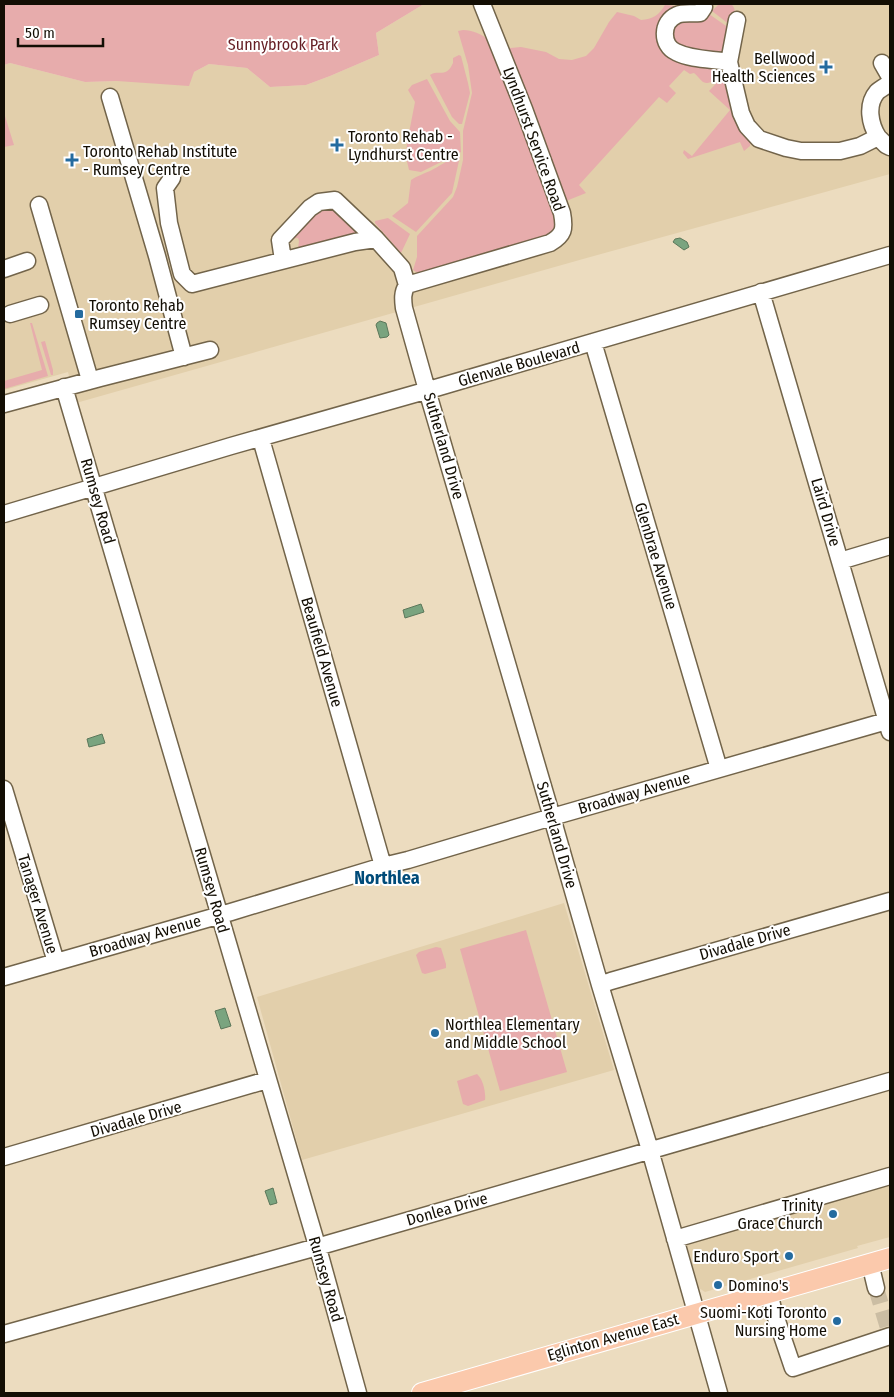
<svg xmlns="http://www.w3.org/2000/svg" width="894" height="1397" font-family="'Fira Sans Condensed',sans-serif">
	<rect width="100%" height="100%" fill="#ecdcbf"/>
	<!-- built -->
	<path fill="#e2cfab" d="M424 4H890V174L583 259 76 403 68 372 4 390V65L10 63 85 82 117 81 194 72 209 64 247 68 270 87 306 85 330 76 379 55 376 33Z
		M564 903 614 1070 302 1160 257 997Z
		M890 1173V1237L857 1246 858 1248 705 1292 699 1288 683 1231Z"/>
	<!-- green -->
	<path fill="#e7acac" d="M4 4H424L376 33 379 55 330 76 306 85 270 87 247 68 209 64 194 72 189 86 117 81 85 82 10 63 4 65Z
		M719 4H731C738 10 734 17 730 25L712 11Z
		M665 5 688 7 661 43 719 67 722 70C719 76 712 86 703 82 700 80 697 75 694 73L690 74 684 70 669 86 676 93 667 103 659 97 579 185 586 193 561 203 502 49 521 47 546 52 559 59 572 60 586 56 594 48 609 22 617 12 634 16 641 20C653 19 659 15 665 5Z
		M709 14 729 28 724 49 719 53 683 50 672 41C672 36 672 28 674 24 679 16 701 21 709 14Z
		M463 30C472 30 483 34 489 41L558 214 556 235 421 275 413 270 417 257V236L453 197 457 187 463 160V131L472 93 468 65 458 31Z
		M459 55 461 56 468 83 470 93 462 124H459L452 117 430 75C439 69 446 79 453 63V58Z
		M725 74 751 139 750 146 744 151 740 142 688 159 683 153 684 150 692 156 730 110 709 91Z
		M427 79 450 121 460 132 461 152 421 172 409 170 406 157 407 143 415 102 408 90 412 85Z
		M4 113 14 145 4 147Z
		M460 156 452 193 416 232 392 216 408 203 411 180C417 176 423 174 430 171 440 166 449 159 460 156Z
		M330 209 336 210 356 229V233L354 236 298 249 299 241 298 238 290 239 315 213Z
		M388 218 410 234 401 253 375 223V221Z
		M30 323H32L48 376 4 389V381L42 370Z
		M45 341 53 370V375H51L41 342Z
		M526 930 567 1072 500 1091 460 949Z
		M436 947 441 948 446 964V968L425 974 422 973 416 955 419 952Z
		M477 1074C483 1079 486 1092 485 1100L468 1106 463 1104 457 1081Z"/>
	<!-- water -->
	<path fill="#7aa47f" stroke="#5b775a" d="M680 238 687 242 689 247 684 250 673 242 675 239Z
		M380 321 386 323 389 335 387 337 380 338 376 325 377 323Z
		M421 604 424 612 405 618 403 610Z
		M102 734 105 743 89 747 87 739Z
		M225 1008 231 1026 221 1029 215 1011Z
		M273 1188 277 1203 270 1205 265 1191Z"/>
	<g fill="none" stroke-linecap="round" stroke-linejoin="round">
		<!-- minor-tunnel -->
		<path stroke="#cbbda3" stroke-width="16" stroke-dasharray="16 8" stroke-linecap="butt" d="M876 1288 888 1328"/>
		<defs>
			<path id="minor" d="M704 7 700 13C692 14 684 12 677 15 661 22 661 45 676 52 692 60 712 59 729 62L741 113 747 126 759 139 786 148 801 151H840L860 146 878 137 886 145 890 147
				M729 62 737 20
				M882 63 890 77
				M110 97 157 256 184 357
				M878 137C870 124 866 105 877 92 880 89 886 86 890 83
				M172 178 165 188 169 223 182 274 192 284 355 242 376 239
				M39 205 90 380
				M283 260 280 240 310 208 319 202 335 200 376 239 402 268 407 285C402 293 403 300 404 308L427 390 549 807 600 985 650 1150 719 1393
				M4 269 27 261
				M407 285 550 243C564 235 565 229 562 213L524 109 482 4
				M761 292 890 732
				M10 314 40 305
				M593 342 719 769
				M64 387 321 1259 358 1393
				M4 404 100 378 210 350
				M261 439 383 866
				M4 514 231 446 439 387 890 255
				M840 561 890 546
				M4 789 56 962
				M4 977 231 912 383 866 408 860 552 817 890 720
				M600 985 611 981 890 901
				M4 1157 267 1080
				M675 1239 890 1176
				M870 1263 876 1288
				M769 1292 773 1309 793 1368 890 1336
				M4 1334 317 1247 890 1081"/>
			<path id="major" d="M422 1393 890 1258"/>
		</defs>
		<!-- minor casing -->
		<use href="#minor" stroke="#72644a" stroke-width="19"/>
		<!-- major casing -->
		<use href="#major" stroke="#fff" stroke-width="22"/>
		<!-- minor -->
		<use href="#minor" stroke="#fff" stroke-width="16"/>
		<!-- major -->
		<use href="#major" stroke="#fbc9ac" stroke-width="20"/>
	</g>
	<!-- markers -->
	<g fill="#246b9f" stroke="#fff" stroke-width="2">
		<path d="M823.5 59.5h5v5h5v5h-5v5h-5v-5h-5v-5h5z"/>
		<path d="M334.5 137.5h5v5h5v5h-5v5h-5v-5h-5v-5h5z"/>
		<path d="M69.5 152.5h5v5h5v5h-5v5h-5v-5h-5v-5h5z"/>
		<rect x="74" y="309" width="10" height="10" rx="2.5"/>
		<circle cx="435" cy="1033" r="5"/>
		<circle cx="833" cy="1214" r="5"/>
		<circle cx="789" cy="1256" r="5"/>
		<circle cx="718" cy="1285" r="5"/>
		<circle cx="837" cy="1321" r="5"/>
	</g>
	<g text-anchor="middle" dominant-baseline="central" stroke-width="4" stroke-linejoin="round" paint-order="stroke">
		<!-- park labels -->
		<g font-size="16" fill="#662026" stroke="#fff">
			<text x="283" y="44">Sunnybrook Park</text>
		</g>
		<!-- poi labels -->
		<g font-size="16" fill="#130e04" stroke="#fff" text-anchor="start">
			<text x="815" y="58" text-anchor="end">Bellwood<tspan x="815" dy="18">Health Sciences</tspan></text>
			<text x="348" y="136">Toronto Rehab -<tspan x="348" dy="18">Lyndhurst Centre</tspan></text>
			<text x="83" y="151">Toronto Rehab Institute<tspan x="83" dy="18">- Rumsey Centre</tspan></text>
			<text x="89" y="305">Toronto Rehab<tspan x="89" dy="18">Rumsey Centre</tspan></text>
			<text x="445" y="1024">Northlea Elementary<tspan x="445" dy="18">and Middle School</tspan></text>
			<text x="823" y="1205" text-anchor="end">Trinity<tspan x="823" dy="18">Grace Church</tspan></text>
			<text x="779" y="1256" text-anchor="end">Enduro Sport</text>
			<text x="728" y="1285">Domino's</text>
			<text x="827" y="1312" text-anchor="end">Suomi-Koti Toronto<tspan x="827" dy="18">Nursing Home</tspan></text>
		</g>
		<!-- street labels -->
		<g font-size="16" fill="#130e04" stroke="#fff">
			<text transform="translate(534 139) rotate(70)">Lyndhurst Service Road</text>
			<text transform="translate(519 364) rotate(-16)">Glenvale Boulevard</text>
			<text transform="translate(444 446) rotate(74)">Sutherland Drive</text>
			<text transform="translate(98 501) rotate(74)">Rumsey Road</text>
			<text transform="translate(826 512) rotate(74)">Laird Drive</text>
			<text transform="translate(656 556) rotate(73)">Glenbrae Avenue</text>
			<text transform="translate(322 652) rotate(74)">Beaufield Avenue</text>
			<text transform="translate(634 793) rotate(-16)">Broadway Avenue</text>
			<text transform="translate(557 835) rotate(74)">Sutherland Drive</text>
			<text transform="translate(212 890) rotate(74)">Rumsey Road</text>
			<text transform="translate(38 904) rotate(73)">Tanager Avenue</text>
			<text transform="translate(145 936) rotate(-16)">Broadway Avenue</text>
			<text transform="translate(745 942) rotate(-16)">Divadale Drive</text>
			<text transform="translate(136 1119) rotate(-16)">Divadale Drive</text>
			<text transform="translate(447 1209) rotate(-16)">Donlea Drive</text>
			<text transform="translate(326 1279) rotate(74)">Rumsey Road</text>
			<text transform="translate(613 1337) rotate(-16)">Eglinton Avenue East</text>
		</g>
		<!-- neighbourhood labels -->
		<g font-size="18" font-weight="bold" fill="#004b79" stroke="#fff">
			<text x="387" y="878">Northlea</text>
		</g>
	</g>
	<!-- border -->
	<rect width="894" height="1397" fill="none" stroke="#130e04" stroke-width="10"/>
	<!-- scale -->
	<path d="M18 38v8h85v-8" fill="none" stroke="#130e04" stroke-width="2.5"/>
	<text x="25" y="38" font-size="15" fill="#130e04" stroke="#ffffff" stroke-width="4" paint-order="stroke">50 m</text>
</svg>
